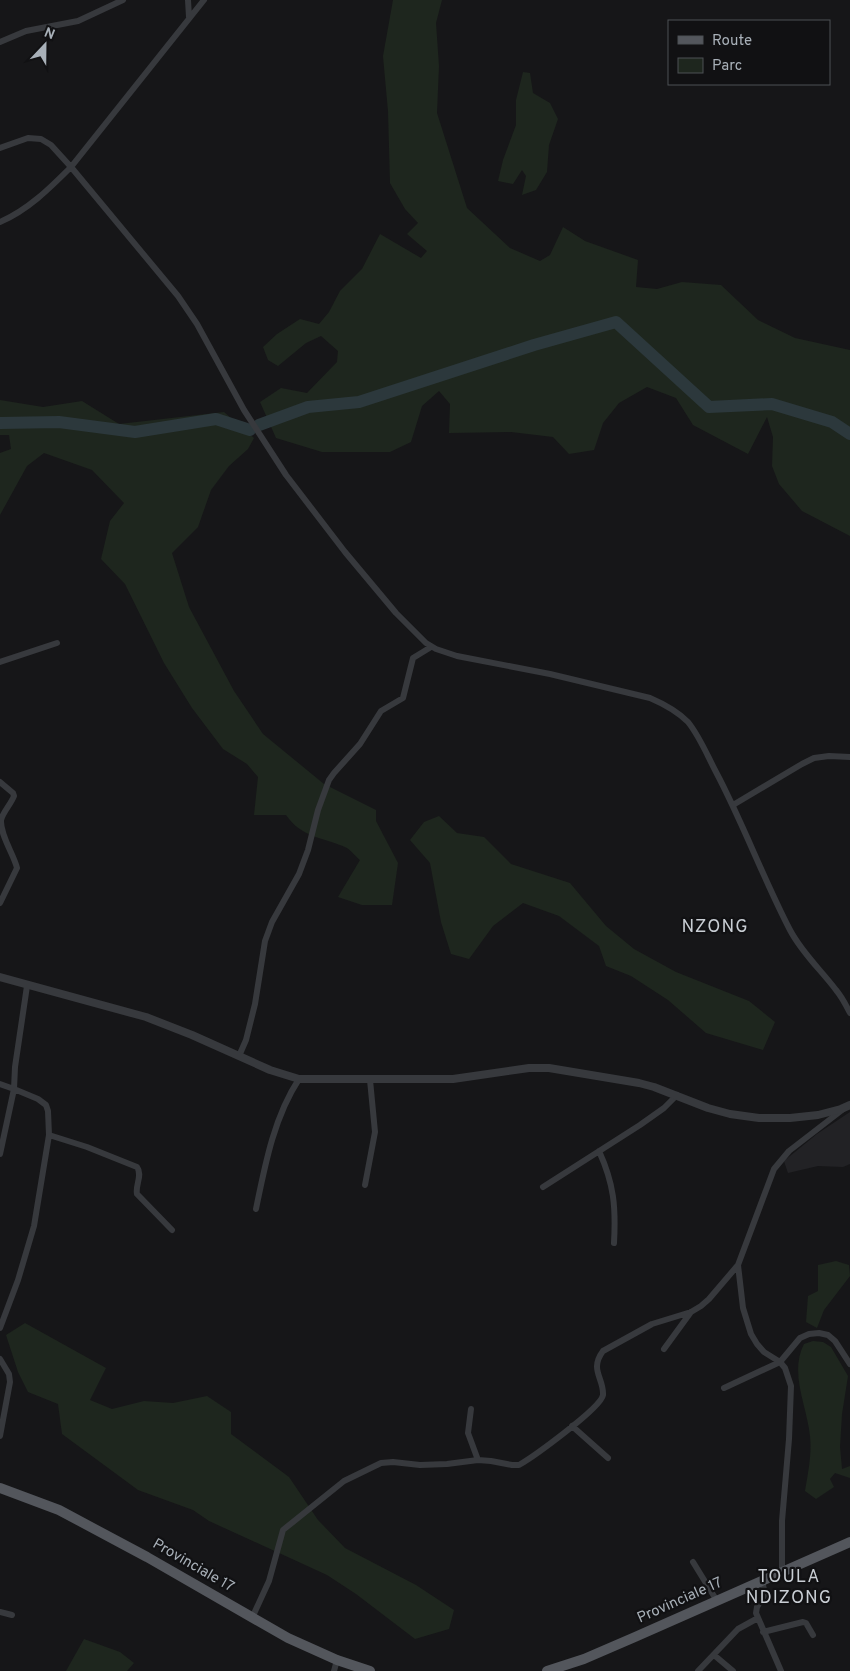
<svg xmlns="http://www.w3.org/2000/svg" width="850" height="1671" font-family="Overpass,sans-serif">
	<rect width="100%" height="100%" fill="#161618"/>
	<!-- built -->
	<path fill="#222225" d="M850 1112V1164L843 1167 818 1166 788 1173 784 1161 817 1134Z"/>
	<!-- green -->
	<path fill="#1e261e" d="M393 0H442L436 23 439 66 437 113 467 208 510 248 540 261 550 255 563 227 585 241 638 260 636 287 657 289 682 282 721 285 758 320 795 338 850 350V536L802 511 779 484 772 466 773 437 767 417 748 454 693 425 676 398 647 387 619 403 603 423 594 450 569 454 553 437 511 432 449 433 450 404 439 391 422 406 411 442 390 452H322L276 438 260 402 281 388 307 393 337 362 338 351 321 336 306 343 278 366 268 360 263 347 277 334 300 319 319 324 329 312 340 291 362 269 380 234 421 258 427 251 407 234 418 223 405 209 390 183 388 111 383 56Z
		M523 72 530 73 533 93 550 103 558 119 549 145 547 172 536 190 522 195 526 176 522 170 513 184 498 181 503 160 516 125V100Z
		M0 400 43 407 82 401 119 424 224 412 254 438 248 449 229 466 211 490 198 527 172 553 189 607 234 691 263 734 324 784 376 810V821L398 863 392 905H362L338 897 360 860C355 856 350 849 345 847 322 837 302 838 286 815H254L258 777 247 764 223 749 192 708 164 663 125 584 101 559 110 521 124 503 92 470 44 453 27 466 0 515V453L11 449 9 435H0Z
		M439 816 457 833 484 837 511 864 570 883 606 926 634 949 676 972 749 1001 775 1022 763 1050 706 1033 668 1000 631 976 606 966 599 946 559 916 523 903 493 926 469 959 451 954 441 922 430 863 410 840 424 822Z
		M836 1261 849 1265 850 1276 824 1310 817 1328 806 1322 808 1296 818 1291V1265Z
		M25 1323 106 1368 90 1400 112 1409 144 1401 173 1403 207 1396 231 1412V1434L289 1477 318 1520 345 1548 416 1585 454 1610 449 1629 415 1639 356 1594 327 1575 209 1521 193 1510 138 1490 62 1434 58 1404 28 1392 18 1372 6 1335Z
		M813 1341 823 1342 831 1347 848 1376 842 1414 840 1447 842 1469 850 1466V1478L835 1473 830 1479 834 1487 816 1499 805 1491C808 1473 812 1454 810 1436 807 1406 789 1373 804 1344Z
		M84 1639 120 1652 134 1663 127 1671H66Z"/>
	<g fill="none" stroke-linecap="round" stroke-linejoin="round">
		<!-- river -->
		<path stroke="#2c383c" stroke-width="12" d="M0 423 59 422 135 432 216 419 250 430
			M259 425 308 407 359 402 534 345 616 322 709 407 772 404 832 422 850 434"/>
		<!-- minor -->
		<path stroke="#37393d" stroke-width="6" d="M188 0 189 17
			M0 42 26 31 78 21 123 0
			M0 148 28 138 41 139 51 145 71 167 178 296 197 324 244 410 286 475 345 552 396 613 426 643 436 649 457 656 550 674 650 698C664 704 677 711 688 722 700 737 707 755 716 772 743 823 763 878 790 930 802 953 821 970 836 990 842 997 846 1005 850 1013
			M0 222C28 210 50 188 71 167L204 0
			M0 662 57 643
			M0 782 13 793 14 796C11 804 3 812 1 820 0 835 14 855 17 868L0 903
			M733 805 802 764 814 758 829 756 850 757
			M239 1056 246 1040 255 1004 265 941 272 922 299 874 308 850 318 810 329 780 334 773 360 744 381 711 403 698 413 658 431 647
			M0 1084 14 1089 0 1154
			M49 1135 87 1147 137 1167C143 1175 135 1185 137 1194L172 1230
			M599 1151C614 1184 616 1207 614 1243
			M365 1185 375 1132 370 1080
			M543 1187 640 1125 664 1108 677 1095
			M256 1209C265 1165 274 1117 299 1079
			M0 1328 18 1280 34 1226 49 1135 48 1111 46 1105 38 1099 14 1089 15 1067 27 986
			M664 1349 691 1312
			M0 1359 9 1374 10 1382 0 1436
			M724 1388 780 1362 800 1338 809 1334 819 1333 828 1335 835 1341 850 1364
			M471 1409 468 1433 478 1460
			M572 1426 608 1458
			M693 1562 717 1601
			M782 1573V1521L789 1439 791 1386 785 1368 780 1362 764 1352 757 1344 751 1334 743 1308 738 1265 774 1169 789 1151 846 1107
			M762 1581 765 1594 757 1607 756 1613 781 1671
			M0 1612 12 1615
			M252 1618 269 1581 283 1530 344 1481 381 1463 393 1462 420 1465 447 1464 478 1460 491 1461 512 1465H519C533 1457 601 1408 603 1395 604 1378 589 1370 603 1351L652 1324 691 1312 701 1306 709 1299 738 1265
			M763 1632 803 1622 806 1623 813 1635
			M714 1655 733 1671
			M334 1671 337 1660
			M698 1671 738 1629 758 1618"/>
		<!-- tertiary -->
		<path stroke="#37393d" stroke-width="8" d="M0 977 146 1017 192 1035 270 1070 299 1079H453L529 1068H549L639 1083 654 1087 708 1108 730 1114 759 1118H790L818 1115 841 1109 850 1105"/>
		<!-- primary -->
		<path stroke="#53565c" stroke-width="10" d="M0 1488 59 1510 147 1557 288 1638 337 1660 370 1671
			M547 1671 584 1659 635 1637 850 1542"/>
	</g>
	<g text-anchor="middle" dominant-baseline="central" stroke-width="4.5" stroke-linejoin="round" paint-order="stroke">
		<!-- street labels -->
		<g font-size="15" fill="#a8b0b8" stroke="#111113">
			<text transform="translate(193 1566) rotate(30)">Provinciale 17</text>
			<text transform="translate(680 1601) rotate(-24)">Provinciale 17</text>
		</g>
		<!-- quarter labels -->
		<g font-size="18" letter-spacing="1" fill="#c9ced4" stroke="#111113">
			<text x="715" y="927">NZONG</text>
			<text x="789" y="1577">TOULA<tspan x="789" dy="21">NDIZONG</tspan></text>
		</g>
	</g>
	<!-- legend -->
	<rect x="668" y="20" width="162" height="65" fill="#111113" stroke="#4d5155"/>
	<rect x="678" y="36" width="25" height="8" fill="#53565c" stroke="#4d5155"/>
	<text x="712" y="45" font-size="15" fill="#a8b0b8">Route</text>
	<rect x="678" y="58" width="25" height="15" fill="#1e261e" stroke="#4d5155"/>
	<text x="712" y="70" font-size="15" fill="#a8b0b8">Parc</text>
	<!-- north arrow -->
	<g transform="translate(45 45) rotate(22)" stroke="#111113" stroke-width="4" paint-order="stroke">
	<path d="M0-4L9 19L0 12L-9 19Z" fill="#a8b0b8"/>
	<text y="-8" font-size="14" font-weight="bold" text-anchor="middle" fill="#a8b0b8">N</text>
	</g>
</svg>
